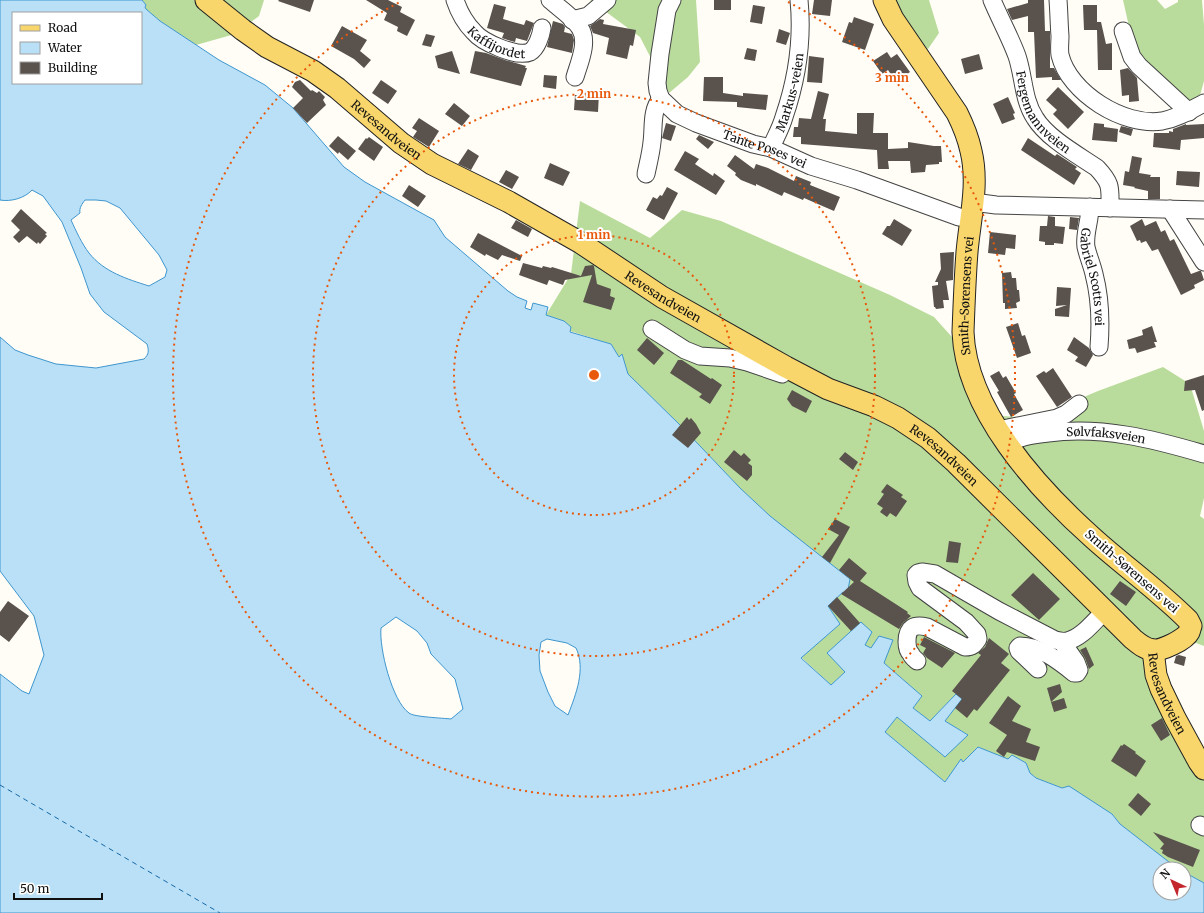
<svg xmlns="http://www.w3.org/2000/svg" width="1204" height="913" font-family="Merriweather,serif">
	<rect width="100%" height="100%" fill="#fffdf5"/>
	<!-- forest -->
	<path fill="#b9dc9c" d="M142 0H264L259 16 235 34 196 45 160 21 146 9 145 7 146 5Z
		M590 0H696L700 62 688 77 669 93 640 37Z
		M874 0H929L939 33 928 49 892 33Z
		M1123 0H1157L1165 9 1178 2V0H1202L1204 25V81L1199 99 1168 105 1135 53Z
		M580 201 650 238 682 210 721 221 890 295 934 317 969 356 1001 416 1034 418 1098 391 1163 367 1190 384 1204 431V498L1200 516 1204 519V646L1196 643 1166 652 1161 677 1204 752V883L1184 872V869H1178L1170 864 1120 824 1112 814 1062 788 1036 778 1030 773 1026 763 1012 755 1008 759 963 762 961 760 945 782 885 732 897 717 967 734 944 721 956 694 930 721 913 708 922 696 884 663 871 648 864 645 872 632 845 672 831 685 801 657 840 624 828 606 844 591 770 516 740 488 680 425 628 374 622 355 619 357 611 344 570 331 571 327 564 321 546 315 571 274Z"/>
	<!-- water -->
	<path fill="#b9e0f7" stroke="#3f96cf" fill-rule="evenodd" d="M0 0H142L146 5 145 7 146 9 160 21 219 60 265 85 293 108 344 167 365 182 434 220 445 237 508 291 517 297 527 301 525 308 531 310 533 303 548 307 546 315 564 321 571 327 570 332 611 344 619 357 622 354 628 374 680 425 740 488 770 516 850 579 847 595 843 592 828 606 840 624 801 658 831 685 845 672 827 653 861 622 872 632 865 645 871 648 879 636 893 640 884 663 922 696 913 708 930 721 956 694 962 699 945 721 968 735 945 757 897 717 885 732 945 782 961 759 963 762 978 747 1008 759 1012 755 1026 763 1030 773 1036 778 1062 788 1069 786 1112 814 1120 824 1178 869H1160V893H1184V872L1204 883V913H0V674L22 691 29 694 44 655 34 616 0 571V337L15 350 28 355 56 364 96 368 144 359C149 354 149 351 147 344L104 312 90 294 81 268 62 222 43 196 32 190C25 198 11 202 0 200ZM13 13H141V83H13ZM85 200H96L106 201 120 208 159 255 167 270 165 277 149 286C127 279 104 272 89 253 82 244 76 231 71 220L80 213C79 208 82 204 85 200ZM396 617 417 631 427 643 431 654 455 679 463 709 451 719C443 718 413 717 409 713 392 701 379 648 381 628ZM547 639 567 643 576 648C586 669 576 694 568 715L555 706 548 692 540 671 539 655 541 642Z"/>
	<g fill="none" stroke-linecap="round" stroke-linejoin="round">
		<!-- ferry -->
		<path stroke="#1768a6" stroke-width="1" stroke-dasharray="5 4" stroke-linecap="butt" d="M0 785 220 913"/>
	</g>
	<!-- building -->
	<path fill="#5a524d" d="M279 0H314L310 12 278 1Z
		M366 0H388L402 7 400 12 415 20 407 36 397 31 398 27 384 20 387 13Z
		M714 0H731V10H714Z
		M814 0H832L830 16 812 14Z
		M1028 0H1044L1045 31H1050V68H1054L1061 80H1052V77L1036 78 1034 32H1028V16L1012 20 1007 9 1028 3Z
		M494 4 506 7 503 19 524 25 526 20 534 23 527 41 516 38 515 42 511 41 502 38 504 33 487 28Z
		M753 5 765 7 762 24 750 22Z
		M1083 5H1097V22H1101L1106 44 1112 43V70H1098L1097 30H1084Z
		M854 17 874 24 865 50 842 42 849 22 852 23Z
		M600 19 604 20 603 24 636 30 633 46 630 45 627 59 606 54 609 38 593 33 590 26Z
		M553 21 563 24 565 27 564 32 572 34 574 40 572 53 547 47Z
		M342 26 367 40 360 51 371 60 364 68 354 59 331 46Z
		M779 29 790 33 786 45 776 42Z
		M426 34 435 36 431 47 422 45Z
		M747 48 757 50 755 61 744 59Z
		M452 51 460 74 438 68 435 56Z
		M475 51 486 53 505 60 526 66 525 68H527L521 86 470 73Z
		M887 52 891 58 897 54 910 72 896 82 888 70 882 74 873 61Z
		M979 54 983 69 965 74 961 59Z
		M809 56 824 58 822 83 807 82Z
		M1128 68 1137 78 1139 101 1129 102V95L1122 96 1120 70Z
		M544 75 557 76 556 89 543 87Z
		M704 77H723V93L743 96V93L768 95 766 110 737 107V102L703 101Z
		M300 80 311 91 312 90 317 93 319 91 325 97 323 100 326 105 307 123 293 108 303 98 292 87 295 82Z
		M381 80 397 91 388 104 372 93Z
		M1058 87 1084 112 1068 129 1053 114 1057 110 1046 100Z
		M818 91 829 94 823 119H826L825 131 857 134V113H874L873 133H888V149L908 148V142L934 146H941L942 162H939V164L926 165 925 172 911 173 910 161H888L889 169H878L877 150 801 144V137H793L794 127H798L799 118 811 119Z
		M582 92 599 93 598 112 574 110 575 95H581Z
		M1008 97 1015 113 1013 114 1015 119 1002 124 993 104Z
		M454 103 470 116 462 126 445 114Z
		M419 118 439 131 429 147 413 137 417 131 412 128Z
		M666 123 676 126 671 141 662 138Z
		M1094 123 1104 124V127L1118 129 1117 142 1092 140Z
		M1186 124V125L1204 124V138L1181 140 1180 150 1153 147 1154 133H1169V131L1173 132V129Z
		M1121 126 1133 129 1131 136 1119 132Z
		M699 135 714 142 708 149 696 139Z
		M338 136 356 151 348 160 339 152 338 154 329 146Z
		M369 137 383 147 374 161 358 149 366 138 367 139Z
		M1028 138 1055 156 1057 154 1077 167 1075 169 1081 173 1074 185 1021 150Z
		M468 149 479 156 471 170 458 164Z
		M685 151 699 159 695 164 713 176 714 173 725 181 716 195 674 170Z
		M735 155 754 169 756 164 768 168 794 181 796 176 811 182 810 185 840 197 834 211 804 198 803 200 784 192 782 196 756 184V186L741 180 735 175 736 173 727 166Z
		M1132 156 1142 158 1139 173 1151 175 1150 177H1160V199H1148V191L1134 188 1135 187 1123 185 1125 171 1129 172Z
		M550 163 570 172 563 186 544 178Z
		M506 170 519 177 512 189 499 182Z
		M1177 171 1200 172 1199 187 1176 185Z
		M409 185 426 196 418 207 402 196Z
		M667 187 678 193 664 220 646 210 653 197 657 199 660 195 662 196Z
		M21 209 47 233 45 234 47 236 40 244 38 242 37 244 27 236 19 243 13 237 20 230 11 221Z
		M1048 216 1055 217V227V226L1065 227 1063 244 1054 243V245H1045V242L1039 241 1040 226H1047Z
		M1070 217 1079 218 1077 230 1069 229Z
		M894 219 912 230 902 246 882 234 887 226H890Z
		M1142 219 1145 226 1156 221 1161 232 1165 230 1170 241 1174 239 1191 274 1199 271H1201L1204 280 1194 285 1195 288 1181 295 1158 249 1152 251 1146 241 1141 243 1140 240 1137 241 1130 226Z
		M516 220 532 229 528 237 511 228Z
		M990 232 1016 235 1015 249 1006 248 1005 255 988 253Z
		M478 233 522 256 520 261 502 255 498 260 486 254 485 256 470 247Z
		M954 252 953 280 946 281 949 300H943L944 308 936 309 935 307H934L932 286 938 285V282H935L941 269 940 253Z
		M523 263 542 268 543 266 551 268 552 267 581 276 585 266 593 265 594 266 597 284 611 289 610 296 615 298 611 310 583 302 592 275 565 280 563 285 549 280 547 285 519 275Z
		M1011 272 1012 278H1016L1017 290H1019L1020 301 1016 303 1017 308 1005 309V303H1003L1002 273Z
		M1057 287 1071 288 1069 317 1055 316V309L1067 305 1056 306Z
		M1018 323 1022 336 1025 335 1031 353 1017 358 1006 327Z
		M1152 326 1157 342H1154L1156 347 1137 353 1135 348 1129 349 1127 340 1143 335 1142 330Z
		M1074 337 1089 348 1093 355 1086 367 1075 361 1078 357 1067 350Z
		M647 338 664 353 654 365 637 350Z
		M678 360H682L711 379 712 378 722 385 710 404 699 397 702 394 670 373Z
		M1053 368 1072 397 1057 407 1036 376 1044 371 1046 373Z
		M999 371 1003 378 1006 376 1016 393 1014 394 1023 410 1011 417 997 392 999 391 990 376Z
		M1204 375V410L1202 411 1195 390 1184 391 1185 381Z
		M792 390 812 401 806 413 792 406 787 399Z
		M687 417 689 420 691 418 696 424 701 433 688 448 672 435Z
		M734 450 741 456 744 453 751 460 748 463 752 466V475L747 481 724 462Z
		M845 452 858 462 853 470 839 459Z
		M887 484 903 495 901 497 907 501 896 517 890 513 887 517 880 512 883 508 877 504 884 494 881 492Z
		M835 519 850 527 830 563 822 557 839 535 828 529Z
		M949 541 961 543 958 563 946 562Z
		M849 558 867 573 860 581 908 612 907 613 911 616 903 623 899 629 841 594 854 582 839 570Z
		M1033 573 1060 599 1039 620 1011 595Z
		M1120 581 1136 592 1126 606 1110 594Z
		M837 597 860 623 851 631 828 606Z
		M8 601 29 616 9 642 0 635V612Z
		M924 637 955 653 942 668 927 658 923 653 926 648 920 645Z
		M989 638 1009 654 1001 663 1010 670 977 711 974 709 967 718 955 708 962 699 952 691 981 655 978 653 985 647Z
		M1086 647 1094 665 1089 669 1085 658 1080 650Z
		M1179 655 1186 657 1184 666 1174 663 1176 656Z
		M1060 684 1062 692 1051 702 1047 688Z
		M1008 696 1021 706 1012 721 1031 729 1026 742 1040 747 1035 761 1007 752 1004 757 996 751 1007 735 989 723Z
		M1064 698 1067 708 1054 712 1051 702Z
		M1162 718 1170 735 1161 741 1151 725Z
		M1124 744 1136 752 1135 753 1146 761 1136 777 1111 761 1121 745 1122 746Z
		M1138 793 1151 804 1141 816 1128 805Z
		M1153 832 1200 850 1193 867 1168 857 1162 853 1163 850 1160 849 1164 844Z"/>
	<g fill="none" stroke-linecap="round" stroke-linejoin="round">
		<defs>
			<g id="minor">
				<path id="s1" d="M455 0C459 12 465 23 474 32 482 42 517 58 530 52 537 48 541 35 542 28"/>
				<path d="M550 0C559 8 574 18 580 28 589 42 579 63 575 77"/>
				<path id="s2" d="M672 0 667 10 660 54 657 83 658 91 661 99 677 114 696 123 753 144 771 148 811 166 857 180 959 217 972 218"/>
				<path id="s3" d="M992 0C1000 19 1010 37 1017 56 1024 77 1023 100 1035 118 1047 138 1078 155 1097 168 1112 184 1110 188 1110 208"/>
				<path d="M1058 0C1059 12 1059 24 1060 36 1060 42 1059 49 1060 55 1069 93 1124 127 1162 121 1178 118 1191 110 1204 103"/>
				<path d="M572 20 588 16 607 0"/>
				<path d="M1123 31 1132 57 1139 66 1189 112"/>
				<path id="s4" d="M771 148C775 138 781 128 784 117 797 79 803 40 799 0"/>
				<path d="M646 174C648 164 651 153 652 142 654 128 651 110 661 99"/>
				<path d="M973 202 996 205 1204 210"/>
				<path id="s5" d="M1090 207C1090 221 1084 234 1086 247 1088 256 1092 265 1094 274 1100 297 1101 322 1099 347"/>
				<path d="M1170 209 1204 262"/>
				<path d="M652 329 685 350 700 356 730 358 747 362 782 374 786 367"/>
				<path d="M998 430 1057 418 1066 414 1079 404"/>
				<path id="s6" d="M1007 444C1020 436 1033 435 1048 433 1102 426 1153 439 1204 454"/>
				<path d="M917 661C915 659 912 657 911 654 908 651 907 646 907 642 907 627 914 624 927 627L965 647C972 647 974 645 978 639L977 634 966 622 920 588 917 582 916 575 918 573 922 572 935 574 999 611 1055 640C1059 641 1063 642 1067 641 1082 638 1094 621 1105 611"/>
				<path d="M1038 669 1019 651 1018 648 1020 646C1040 646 1059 661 1074 673H1077L1079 670 1076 662 1062 642"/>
				<path d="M1200 825 1204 827"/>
			</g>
			<g id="major">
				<path id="s7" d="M206 0 243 30 267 47 313 71 337 88 401 143 432 164 509 202 581 243 662 297 786 367 828 389 874 406 898 418 928 438 956 463 1133 639C1139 644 1145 649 1153 650 1161 651 1185 640 1189 632 1190 630 1190 628 1191 626L1188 620C1158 590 1124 566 1093 538 1037 488 966 410 963 332 964 305 965 278 967 252 970 218 979 184 971 151 968 137 963 125 957 113L893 19 884 0"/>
				<path id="s8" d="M1153 650 1156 675 1161 689 1175 718 1199 762 1204 769"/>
			</g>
		</defs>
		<!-- minor casing -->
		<use href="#minor" stroke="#444" stroke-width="19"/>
		<!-- major casing -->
		<use href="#major" stroke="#222" stroke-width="23"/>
		<!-- minor -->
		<use href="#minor" stroke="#fff" stroke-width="17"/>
		<!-- major -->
		<use href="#major" stroke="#f9d66b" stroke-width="21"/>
	</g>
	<!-- distance rings -->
	<g fill="none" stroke="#e8590c" stroke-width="2" stroke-dasharray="2 4">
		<circle cx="594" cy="375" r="140"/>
		<circle cx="594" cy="375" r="281"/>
		<path d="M788 2A421 421 0 1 1 400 2"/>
	</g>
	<g text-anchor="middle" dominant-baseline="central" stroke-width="4" stroke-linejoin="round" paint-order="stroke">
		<!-- street labels -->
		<g font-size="12" fill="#111" stroke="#fff">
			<text stroke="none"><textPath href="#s1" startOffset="63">Kaffijordet</textPath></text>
			<text stroke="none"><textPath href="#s4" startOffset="59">Markus-veien</textPath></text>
			<text stroke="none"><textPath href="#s3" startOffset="125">Fergemannveien</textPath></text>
			<text stroke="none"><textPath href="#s7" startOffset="223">Revesandveien</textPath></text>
			<text stroke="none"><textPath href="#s2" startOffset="218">Tante Poses vei</textPath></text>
			<text stroke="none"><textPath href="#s5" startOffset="71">Gabriel Scotts vei</textPath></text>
			<text stroke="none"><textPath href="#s7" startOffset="547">Revesandveien</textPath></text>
			<text stroke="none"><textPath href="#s7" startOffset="1624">Smith-Sørensens vei</textPath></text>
			<text stroke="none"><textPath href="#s6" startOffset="101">Sølvfaksveien</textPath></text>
			<text stroke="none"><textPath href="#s7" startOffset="871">Revesandveien</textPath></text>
			<text transform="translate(1132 571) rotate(41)">Smith-Sørensens vei</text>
			<text stroke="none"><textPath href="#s8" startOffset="46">Revesandveien</textPath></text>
		</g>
	</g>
	<circle cx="594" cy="375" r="6" fill="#e8590c" stroke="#fff" stroke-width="2"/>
	<g font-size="12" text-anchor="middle" font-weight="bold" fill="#e8590c" stroke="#fff" stroke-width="4" stroke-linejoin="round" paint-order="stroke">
		<text x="892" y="82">3 min</text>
		<text x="594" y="98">2 min</text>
		<text x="594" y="239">1 min</text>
	</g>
	<!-- legend -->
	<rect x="12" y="12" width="130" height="72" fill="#ffffff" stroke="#a0a0a0"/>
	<rect x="20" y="25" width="20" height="6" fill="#f9d66b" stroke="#a0a0a0"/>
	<text x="48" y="32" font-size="12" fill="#111111">Road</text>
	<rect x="20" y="42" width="20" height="12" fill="#b9e0f7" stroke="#a0a0a0"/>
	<text x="48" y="52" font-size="12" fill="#111111">Water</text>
	<rect x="20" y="62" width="20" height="12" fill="#5a524d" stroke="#a0a0a0"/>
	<text x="48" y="72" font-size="12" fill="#111111">Building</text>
	<!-- north arrow -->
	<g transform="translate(1172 881) rotate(316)"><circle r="19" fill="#ffffff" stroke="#a0a0a0"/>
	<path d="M0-3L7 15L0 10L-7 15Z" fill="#c4262e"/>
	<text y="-6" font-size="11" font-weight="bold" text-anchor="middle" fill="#111111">N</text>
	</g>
	<!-- scale -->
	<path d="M14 893v6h88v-6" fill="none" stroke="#111111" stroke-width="2"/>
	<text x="20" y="893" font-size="12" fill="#111111" stroke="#ffffff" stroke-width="3" paint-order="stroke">50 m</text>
</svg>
